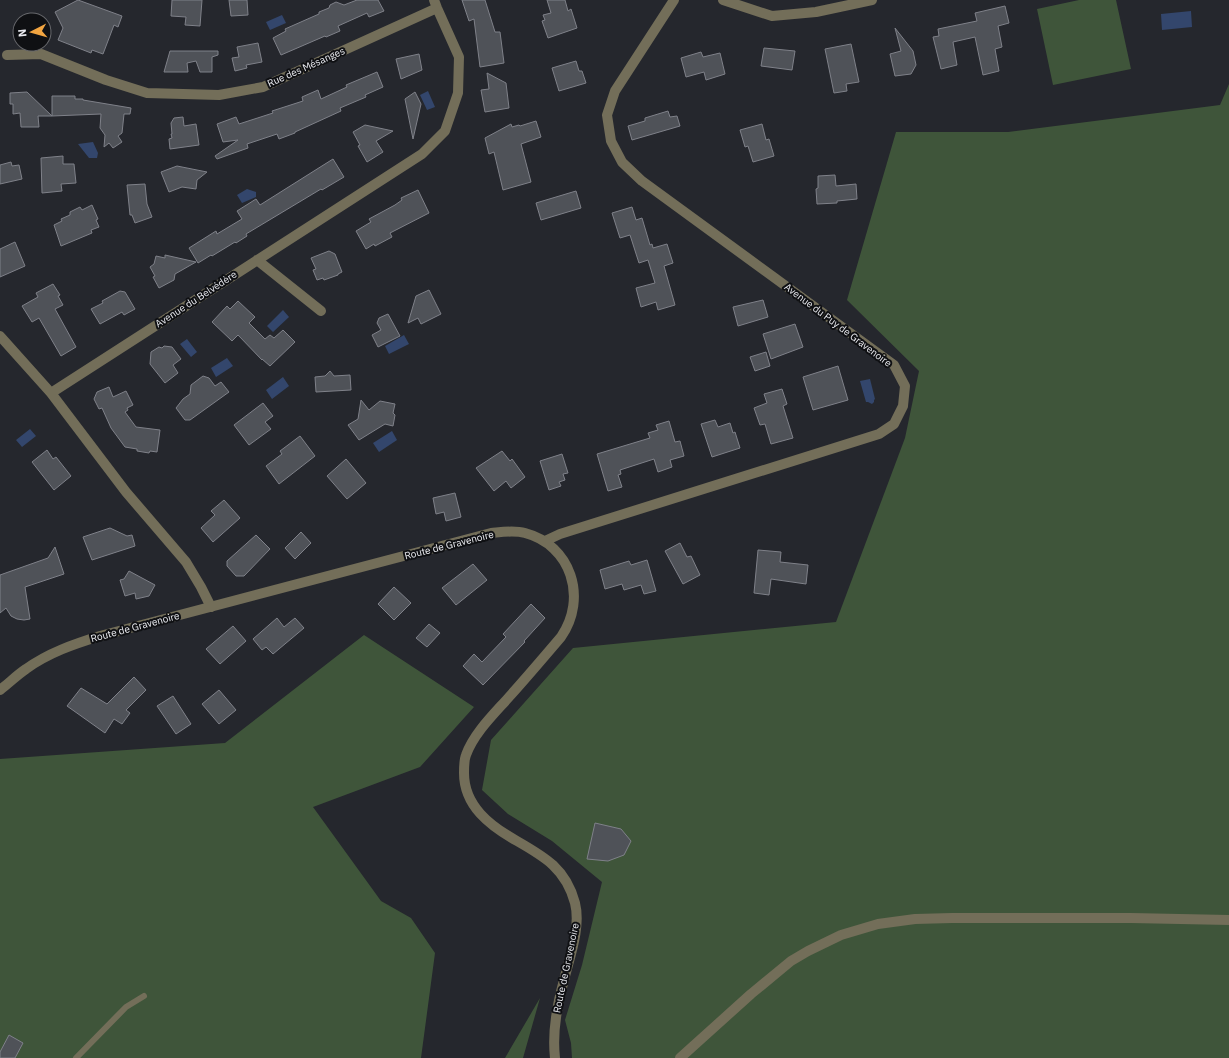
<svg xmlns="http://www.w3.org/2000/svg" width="1229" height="1058" font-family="'IBM Plex Sans',sans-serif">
	<rect width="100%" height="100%" fill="#25272d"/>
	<!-- green -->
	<path fill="#3f553a" d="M1079 0H1116L1131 69 1053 85 1037 9Z
		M1229 84V1058H572L571 1043 565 1020 582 965 602 882 552 841 508 814 482 790 491 740 573 648 836 622 905 438 919 371 847 300 896 132H1008L1220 105Z
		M364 635 474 707 420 767 313 807 381 901 411 918 435 953 421 1058H0V759L225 743Z
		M540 998 523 1058H505Z"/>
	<!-- water -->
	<path fill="#33466c" d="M1191 11 1192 27 1162 30 1161 14Z
		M282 15 286 23 270 30 266 22Z
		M428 91 435 107 427 110 420 95Z
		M93 142 98 153 97 158H89L78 144Z
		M247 189 256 192V197L242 203 237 195Z
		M283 310 289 317 273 332 267 326Z
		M404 335 409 344 389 354 385 346Z
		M187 339 197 352 191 357 180 344Z
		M227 358 233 366 216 377 211 368Z
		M283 377 289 386 272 399 266 390Z
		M870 379 875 399 874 400V402L872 404 868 402H866L860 381Z
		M30 429 36 436 22 447 16 440Z
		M392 431 397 440 379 452 373 443Z"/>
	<!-- building -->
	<path fill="#4f5258" stroke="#7f8189" d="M78 0 122 16 118 27 114 25 103 54 92 50 91 53 58 40 63 28 55 12Z
		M172 0H202L200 26 185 25 186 17 171 16Z
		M229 0H247L248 15 231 16Z
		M357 0H378L384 11 369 17 367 13 338 26 340 31 326 37 325 36 281 55 273 38 286 31 285 29 319 14V12L329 8 330 5 336 2 344 5Z
		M462 0H485L495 32H500L504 63 480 67 474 19 469 21Z
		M547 0H565L568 11 571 9 577 28 548 38 542 21 545 20 543 15 551 13Z
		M1005 6 1009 23 998 26 1002 47 995 49 999 71 983 75 975 37 953 42 957 65 941 69 933 37 939 36 938 29 977 21 975 13Z
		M895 28 913 51 916 65 911 74 895 76 890 54 901 51Z
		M258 43 262 62 246 65 247 68 235 71 232 58 239 57 237 47Z
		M851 44 859 82 846 84 847 91 834 93 825 49Z
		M764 48 795 51 792 70 761 66Z
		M170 51H218V55L212 57V72H200L196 61 187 63 188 72H164Z
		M701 52 703 57 720 53 725 74 706 80 704 72 686 77 681 58Z
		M419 54 422 70 401 79 396 59Z
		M576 61 579 71H582L586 83 559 91 552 68Z
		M377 72 383 87 365 95 366 97 340 108 341 111 295 132V133L279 139 277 134 247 144 248 148 217 159 215 156 238 140 223 142 217 124 236 117 239 124 273 113 272 111 303 101 302 97 318 90 321 99 347 87 346 85Z
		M487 73 506 83 509 108 485 112 481 90 489 89Z
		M27 92 52 116H38L39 127H21L20 113 13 114V104H10V93Z
		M415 92 421 104 413 139 405 99Z
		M52 96H75V99H83V100L131 108 130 114H124L122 133 118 136 122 142 113 148 109 143 104 147 105 135 100 128 101 114 52 116Z
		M668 111 670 117 677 116 680 126 632 140 628 126 645 121V118Z
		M183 117 184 126 196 124 199 145 170 149 169 139 172 138 171 134H172L171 123 174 118Z
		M536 121 541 137 521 144 531 182 503 190 494 152 489 154 485 138 511 124 512 127 519 125 520 126Z
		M762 124 766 140 769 139 774 156 753 162 748 146 745 147 740 130Z
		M365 125 393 131 376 141 383 152 367 162 358 146 360 145 353 132Z
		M63 156V164H74L76 183 61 184 62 191 42 193 41 158Z
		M333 159 344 177 322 190 321 189 246 234 247 236 236 243 235 242 212 256 211 255 198 263 189 248 216 231 217 234 242 219 237 211 256 199 260 205Z
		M11 162 12 166 19 165 22 179 0 184V165Z
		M177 166 207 172 197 180 196 189 182 187 169 192 161 172Z
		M835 175 836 186 856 184 857 199 837 201V203L817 204 816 189 818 188V176Z
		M145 184 147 204 152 217 135 223 132 215H130L127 185Z
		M418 190 429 213 390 233 392 237 375 246 374 244 366 249 356 231 371 222 369 219 395 205 402 200 401 198Z
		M576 191 581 208 541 220 536 203Z
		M92 205 98 219 96 220 99 227 91 230 92 233 61 246 54 225 62 221 61 219 70 215V212L80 207 82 210Z
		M632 207 636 220 642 218 650 245 652 244 653 248 667 244 673 263 664 266 675 305 658 310 656 302 641 307 636 288 655 283 648 260 639 263 630 235 620 238 612 213Z
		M15 242 25 266 0 277V249Z
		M329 251 335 254 342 272 338 274V275L324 280 323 278 317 280 313 270 316 269 311 258Z
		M165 255 196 262 175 274 174 280 159 288 153 277 155 276 150 267 154 264 156 256 165 258Z
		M53 284 60 295 58 296 63 305 55 309 76 347 61 356 39 318 32 322 22 306 38 297 36 293Z
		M429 290 441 314 421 324 418 318 408 323 416 296Z
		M120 291 125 292 135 309 124 315 122 312 100 324 91 309 103 303 102 301Z
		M763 300 768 317 738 326 733 307Z
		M238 301 255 317 249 323 265 339 270 335 274 338 283 330 295 342 270 366 262 359V360L238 335 232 341 212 322 227 306 230 309Z
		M388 314 400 336 378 347 372 335 381 330 377 323 379 318Z
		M795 324 803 347 771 359 763 334Z
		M164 346 172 347 181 359 173 365 178 373 165 383 150 364 151 352 159 347 162 348Z
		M766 352 770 366 755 371 750 357Z
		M838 366 848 400 813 410 803 377Z
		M330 371 334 376 350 375 351 390 316 392 315 377 325 376Z
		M203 376 209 378 215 386 221 382 229 392 190 420H185L176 408 183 399 190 394 191 385Z
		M109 387 113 397 126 391 133 405 127 408 128 410 125 412 136 427 160 430 157 452 150 451 149 453 137 451V449L125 447 111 428 102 408 99 409 94 399 97 392Z
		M782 389 787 404 783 406 793 438 771 444 765 424 760 425 754 408 767 403 764 394Z
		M361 400 369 410 380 401 395 404 393 413 395 415 393 426 385 424 359 440 348 425 358 419Z
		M263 403 273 416 265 422 271 429 249 445 234 425Z
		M715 420 718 427 730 423 733 433 735 432 740 448 712 457 701 424Z
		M669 421 675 442 680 441 684 456 670 460 672 467 658 472 654 459 620 470 621 474 618 475 622 487 608 491 597 454 650 438 648 433 658 430 656 425Z
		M300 436 315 456 279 484 266 466 282 454 280 451Z
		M47 450 53 459 56 457 71 476 54 490 32 462Z
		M502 451 510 461 512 459 525 477 511 488 506 481 494 491 476 468Z
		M562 454 568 473 563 474 565 480 559 482 561 486 549 490 540 461Z
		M346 459 366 483 347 499 327 476Z
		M455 493 461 517 446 521 444 512 436 514 433 498Z
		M224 500 240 518 213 542 201 528 215 515 211 511Z
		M110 528 127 536 132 535 135 546 92 560 83 537Z
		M301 532 311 543 295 559 285 548Z
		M256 535 270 549 244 576H236L227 566V561Z
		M680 543 687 557 691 556 700 575 683 584 665 551Z
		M55 547 64 574 25 587 30 619 24 620 17 619 11 616 6 608 0 613V575L48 558Z
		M758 550 781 552 780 562 808 565 806 584 771 579 769 595 754 593Z
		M647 560 656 591 644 594 641 585 624 590 622 584 605 589 600 570 629 561 631 565Z
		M473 564 487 580 456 605 442 588Z
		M129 571 155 585 149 596 136 599 135 593 125 596 120 580 124 579Z
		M394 587 411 603 394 620 378 604Z
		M531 604 545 618 524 641 525 642 483 685 463 666 474 654 482 662 506 637 503 634Z
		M277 618 284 627 295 618 304 628 273 654 266 647 262 650 253 639Z
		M429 624 440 633 427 647 416 638Z
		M233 626 246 641 220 664 206 649Z
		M134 677 146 690 126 710 130 713 122 724 114 719 105 733 67 706 81 688 107 704Z
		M219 690 236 710 219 724 202 704Z
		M173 696 191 724 176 734 157 706Z
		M595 823 621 829 631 841 624 855 608 861 587 859Z
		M9 1035 23 1043 15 1058H0V1052Z"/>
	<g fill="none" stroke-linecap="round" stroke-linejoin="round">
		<!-- service -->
		<path stroke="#736e59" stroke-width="6" d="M76 1058 126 1007 144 996"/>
		<!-- minor -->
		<path stroke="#736e59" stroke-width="10" d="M723 0 772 16 816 12 872 0
			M7 55 41 54 106 80 147 93 219 95 263 87 437 8
			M257 260 321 311
			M0 336 51 393 126 492 186 562 201 587 211 607
			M51 393 422 154 445 131 458 93 459 57 437 8 434 0
			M545 541 560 534 879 434 894 424 903 406 905 386 894 365 642 181 622 162 611 141 607 115 615 91 674 0"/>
		<!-- tertiary -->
		<path stroke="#736e59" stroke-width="10" d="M0 690C9 683 17 675 26 669 48 653 74 644 100 636L491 533C502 532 514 530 525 533 571 545 588 598 561 637 544 657 527 677 509 697 494 714 474 733 466 755 464 760 464 767 464 773 464 806 490 826 517 841 545 857 566 869 575 903 581 927 570 956 564 980 557 1005 552 1032 555 1058
			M680 1058 751 994 791 961 808 951 841 935 878 924 915 919 952 918H1131L1229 920"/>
	</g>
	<g text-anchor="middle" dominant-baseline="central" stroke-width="4" stroke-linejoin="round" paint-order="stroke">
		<!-- street labels -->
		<g font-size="10" fill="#ecedf2" stroke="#0f1013">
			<text transform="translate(306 67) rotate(-24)">Rue des Mésanges</text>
			<text transform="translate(196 299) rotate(-33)">Avenue du Belvédère</text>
			<text transform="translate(838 325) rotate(37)">Avenue du Puy de Gravenoire</text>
			<text transform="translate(449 545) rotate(-14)">Route de Gravenoire</text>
			<text transform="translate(135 627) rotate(-15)">Route de Gravenoire</text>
			<text transform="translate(566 968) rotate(-78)">Route de Gravenoire</text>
		</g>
	</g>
	<!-- north arrow -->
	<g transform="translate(32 32) rotate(264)"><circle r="19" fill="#0f1013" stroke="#67686c"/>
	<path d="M0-3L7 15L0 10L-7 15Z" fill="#f2a541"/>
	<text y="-6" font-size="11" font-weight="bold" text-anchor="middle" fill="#ecedf2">N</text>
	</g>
</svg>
